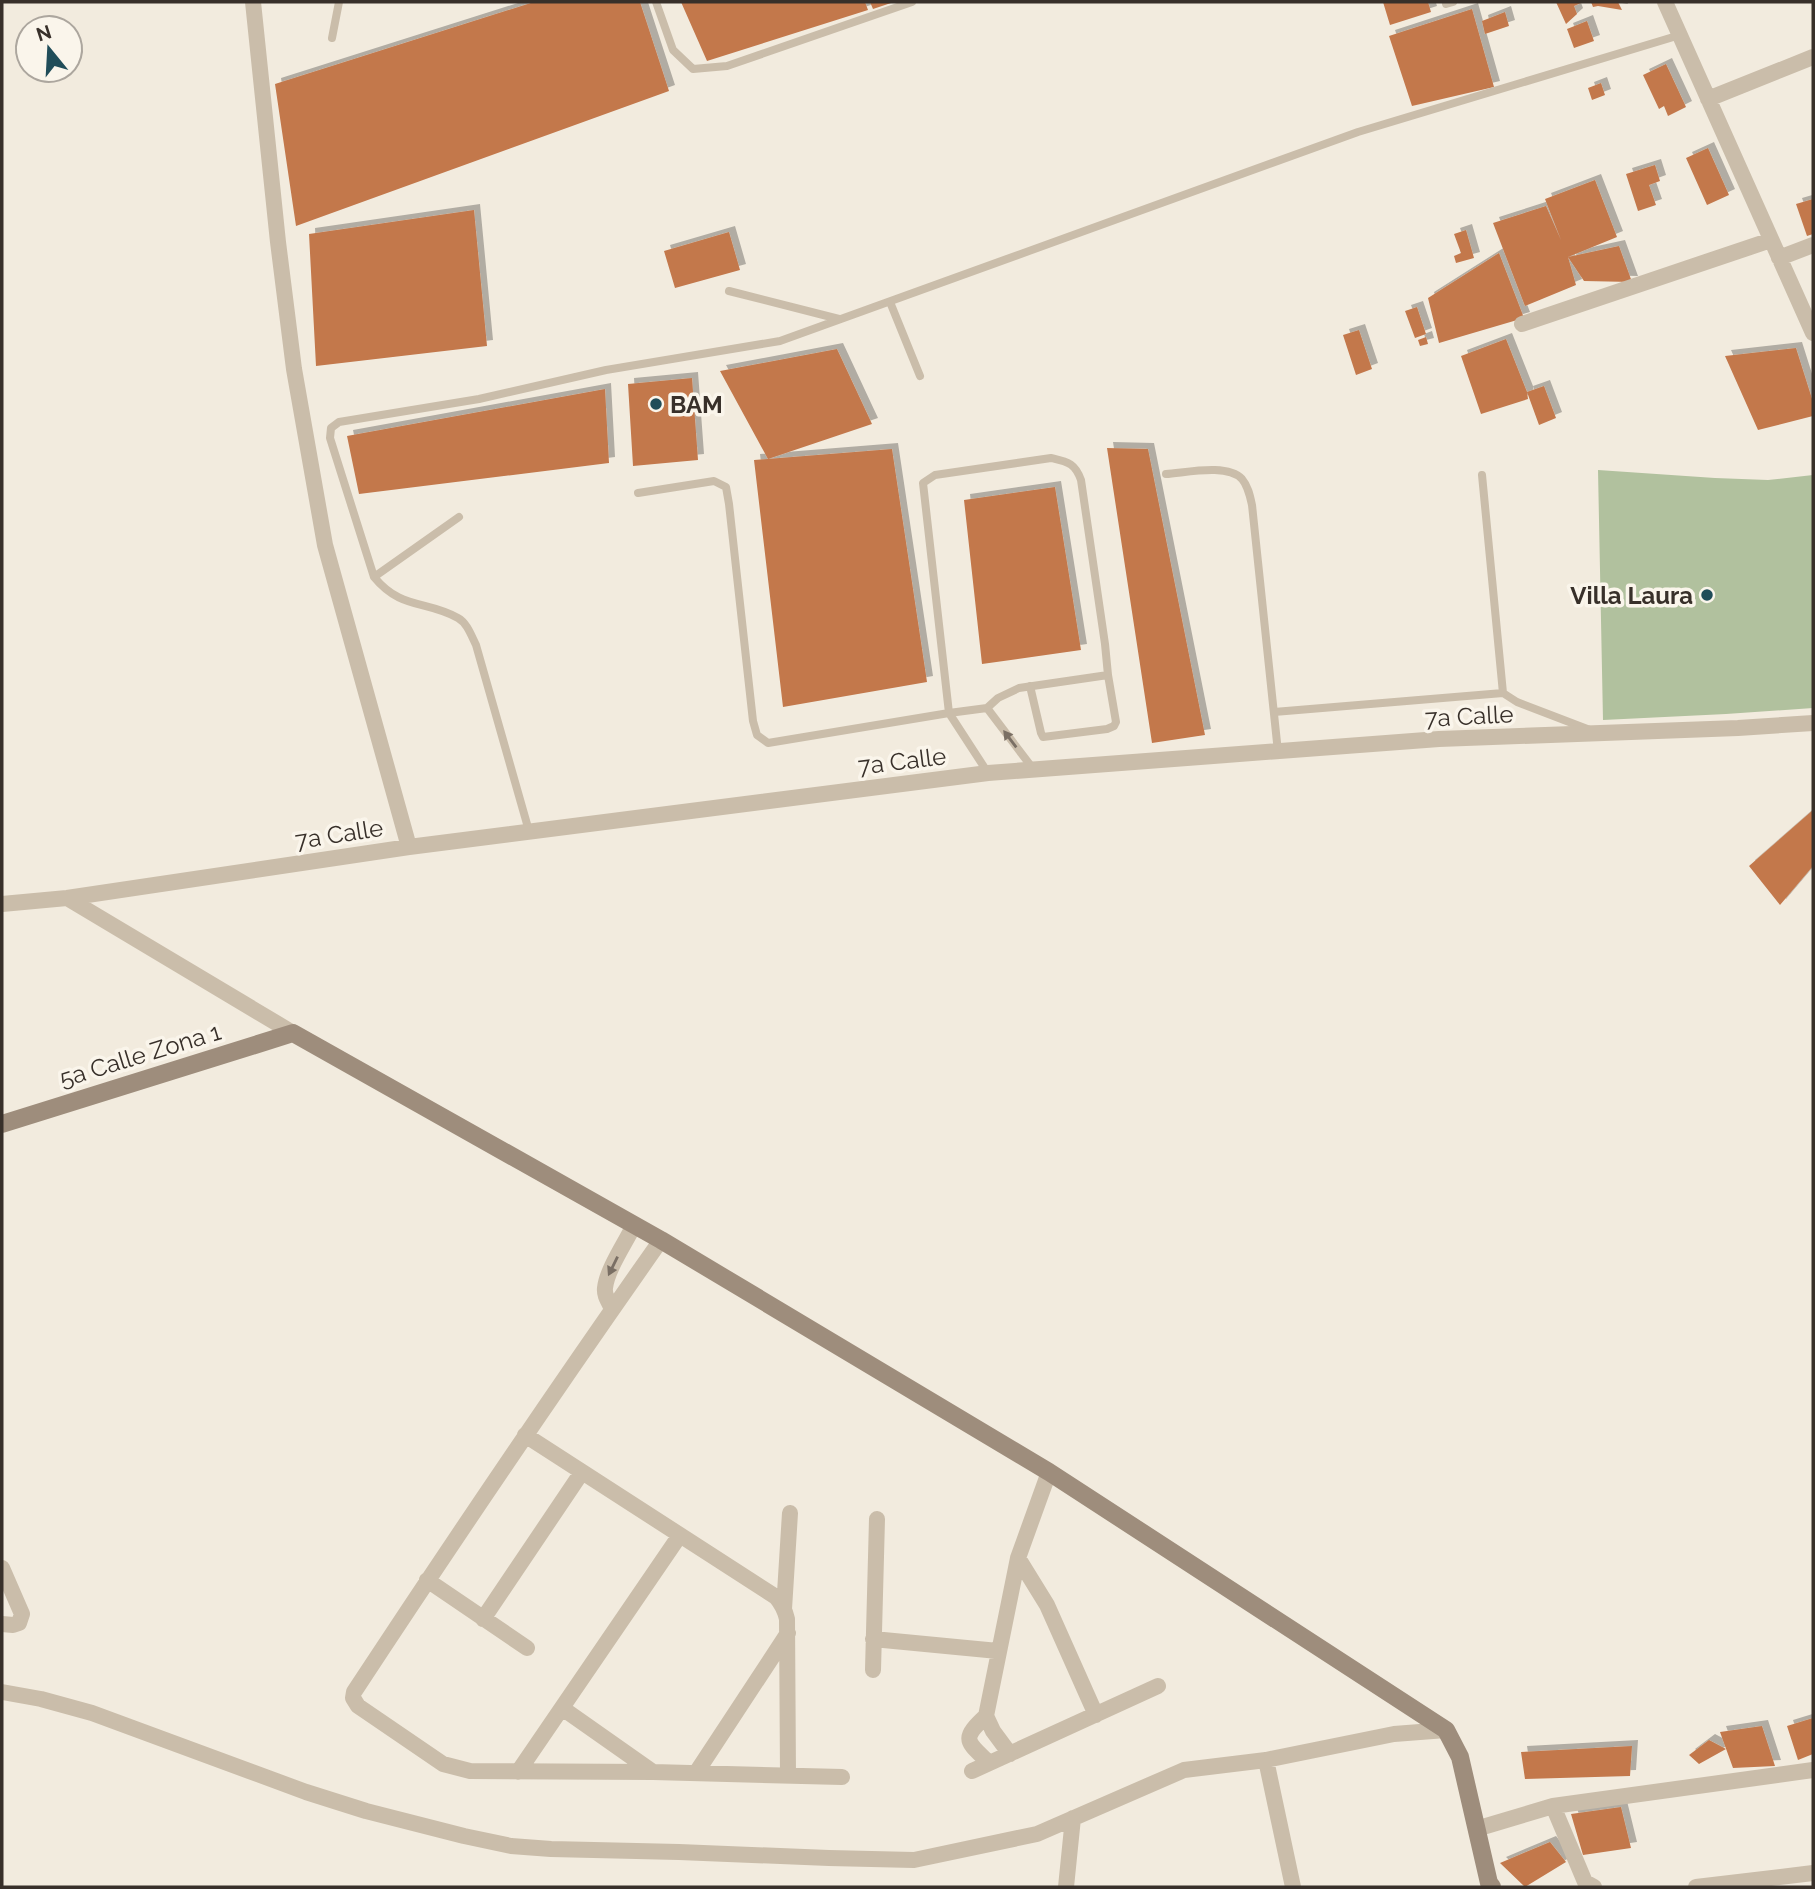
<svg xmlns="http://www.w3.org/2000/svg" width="1815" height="1889" font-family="Raleway,sans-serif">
	<defs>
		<filter id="shadow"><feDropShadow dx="6" dy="-6" stdDeviation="0" flood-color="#0004"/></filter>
	</defs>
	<rect width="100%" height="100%" fill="#f2ebde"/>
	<!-- green -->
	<path fill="#b1c19e" d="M1598 470 1715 478 1768 480 1813 475V708L1726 714 1603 720Z"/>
	<!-- building -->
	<path fill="#c3784c" filter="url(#shadow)" d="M534 2H640L669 91 296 226 275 84Z
		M681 2H865L868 10 707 61Z
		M870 2H894L873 9Z
		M1383 2H1428L1431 12 1390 25Z
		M1556 2H1583L1574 6 1577 14 1566 24Z
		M1591 2H1618L1622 10 1598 6 1593 7Z
		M1472 9 1494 87 1412 106 1389 36Z
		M1505 12 1509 26 1485 34 1482 21Z
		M1587 21 1594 41 1574 48 1567 29Z
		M1666 64 1686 107 1668 116 1664 106 1659 109 1643 75Z
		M1601 83 1605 95 1592 100 1588 88Z
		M1708 148 1729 195 1707 205 1686 158Z
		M1655 165 1660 181 1649 185 1656 205 1638 211 1626 174Z
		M1595 180 1617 237 1568 257 1619 246 1632 282 1584 281 1568 257 1576 285 1525 306 1493 223 1546 206 1561 240 1545 199Z
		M1813 199V234L1807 236 1796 204Z
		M474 210 487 346 316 366 309 234Z
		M1466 230 1474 258 1456 263 1454 256 1461 253 1454 234Z
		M729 232 740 270 675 288 664 251Z
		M1499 253 1524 318 1439 343 1428 298Z
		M1417 307 1426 334 1415 338 1405 311Z
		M1359 330 1372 369 1356 375 1343 335Z
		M1426 337 1428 344 1420 346 1418 340Z
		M1506 339 1527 392 1544 386 1556 418 1539 425 1527 392 1528 399 1481 414 1461 356Z
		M1796 348 1813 402V416L1758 430 1725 356Z
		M837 349 872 424 768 459 720 371Z
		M692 378 698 460 633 466 628 384Z
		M605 389 609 463 359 494 347 436Z
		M1107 448 1148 449 1205 735 1152 743Z
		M892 449 927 682 783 707 754 460Z
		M1055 487 1081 650 982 664 964 500Z
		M1813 810V866L1780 905 1749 866Z
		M1813 1718V1754L1798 1760 1787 1726Z
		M1762 1726 1775 1766 1733 1768 1720 1732Z
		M1709 1740 1726 1749 1699 1764 1689 1755Z
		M1632 1746 1630 1776 1525 1779 1521 1752Z
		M1621 1807 1631 1848 1583 1855 1571 1814Z
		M1550 1842 1566 1862 1525 1887 1500 1863Z"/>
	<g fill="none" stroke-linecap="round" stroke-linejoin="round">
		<!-- lane -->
		<path stroke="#cabdaa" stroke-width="8" d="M656 2 673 50 693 69 727 66 912 2
			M1446 4 1453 2
			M332 38 339 2
			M729 291 839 319
			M890 302 920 376
			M1166 474C1185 473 1227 463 1242 479 1248 486 1250 496 1252 505L1278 752
			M1482 475 1503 693
			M638 493 714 481 726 487 729 504 753 721 757 735 768 743 949 713 923 483 935 475 1051 458C1068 462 1075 463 1081 480L1105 644 1108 675 1019 688 998 698 987 708 949 713 988 773
			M374 577 459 517
			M1030 686 1041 733 1043 737 1107 729 1114 726 1116 722 1108 675
			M987 708 1034 770
			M1274 712 1503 693 1517 702 1590 730
			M529 831 476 645C471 635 467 623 458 618 426 600 401 610 374 577L330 438 331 428 339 422 479 399 606 370 780 341 1358 132 1680 35"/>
		<!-- street -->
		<path stroke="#cabdaa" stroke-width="16" d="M253 2 278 242 294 369 325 545 409 847
			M1665 2 1813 333
			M1708 99 1813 57
			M1779 258 1813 245
			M1522 324 1771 240
			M67 898 293 1033
			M2 904 67 898 409 847 988 773 1439 739 1738 728 1813 723
			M661 1240C556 1389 454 1540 354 1692L353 1698 358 1706 443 1764 470 1771 653 1772 842 1777
			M612 1309C609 1302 604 1296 605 1288 607 1269 626 1242 634 1225
			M525 1435 776 1597C782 1604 785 1610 787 1619L788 1776
			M1018 1558 1047 1605 1096 1715
			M2 1568 22 1614 19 1623 13 1625 2 1624
			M427 1580 527 1648
			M784 1609 790 1513
			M483 1619 582 1472
			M873 1639 998 1651
			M873 1670 877 1519
			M2 1692 41 1699 92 1713 306 1792 366 1811 464 1836 511 1846 551 1849 679 1852 829 1858 914 1860 1037 1834 1184 1770 1266 1760 1394 1734 1446 1730
			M562 1708 653 1772
			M986 1716C960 1740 967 1741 989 1763
			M1010 1754 993 1731 986 1716 1018 1558 1049 1472
			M1266 1760 1293 1887
			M972 1771 1158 1686
			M518 1772 680 1535
			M696 1773 788 1633
			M1476 1829 1553 1806
			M1066 1887 1073 1818
			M1594 1887 1585 1882 1553 1806 1813 1770
			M1696 1887 1813 1873"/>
		<!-- secondary -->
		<path stroke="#9e8d7c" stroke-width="18" d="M2 1124 293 1033 661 1240 1049 1472 1446 1730 1460 1757 1489 1883 1492 1887"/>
	</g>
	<!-- one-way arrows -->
	<defs><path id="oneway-solid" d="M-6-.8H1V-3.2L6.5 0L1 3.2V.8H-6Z" transform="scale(1.75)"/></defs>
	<g fill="#7a6f64">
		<use href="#oneway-solid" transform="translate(1010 739) rotate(-127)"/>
		<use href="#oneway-solid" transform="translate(613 1266) rotate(116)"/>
	</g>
	<!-- markers -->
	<g fill="#204d59" stroke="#faf5eb" stroke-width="2.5">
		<circle cx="656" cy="404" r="7"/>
		<circle cx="1707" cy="595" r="7"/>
	</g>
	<g text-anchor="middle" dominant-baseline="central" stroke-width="7" stroke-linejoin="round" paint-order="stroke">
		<!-- poi labels -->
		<g font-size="24" font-weight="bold" fill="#38302a" stroke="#faf5eb" text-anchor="start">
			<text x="670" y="404">BAM</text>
			<text x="1693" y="595" text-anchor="end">Villa Laura</text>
		</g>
		<!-- street labels -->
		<g font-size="24" fill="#38302a" stroke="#faf5eb">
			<text transform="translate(1469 716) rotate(-3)">7a Calle</text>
			<text transform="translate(902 761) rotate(-7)">7a Calle</text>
			<text transform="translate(339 834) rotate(-9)">7a Calle</text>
			<text transform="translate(140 1055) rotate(-17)">5a Calle Zona 1</text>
		</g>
	</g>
	<!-- border -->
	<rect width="1815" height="1889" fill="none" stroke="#38302a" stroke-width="7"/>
	<!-- north arrow -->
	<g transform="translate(49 49) rotate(342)"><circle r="33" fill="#faf5eb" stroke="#aca69e" stroke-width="2"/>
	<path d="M0-5L12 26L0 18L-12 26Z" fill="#204d59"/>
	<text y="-10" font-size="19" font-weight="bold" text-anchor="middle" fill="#38302a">N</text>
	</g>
</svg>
